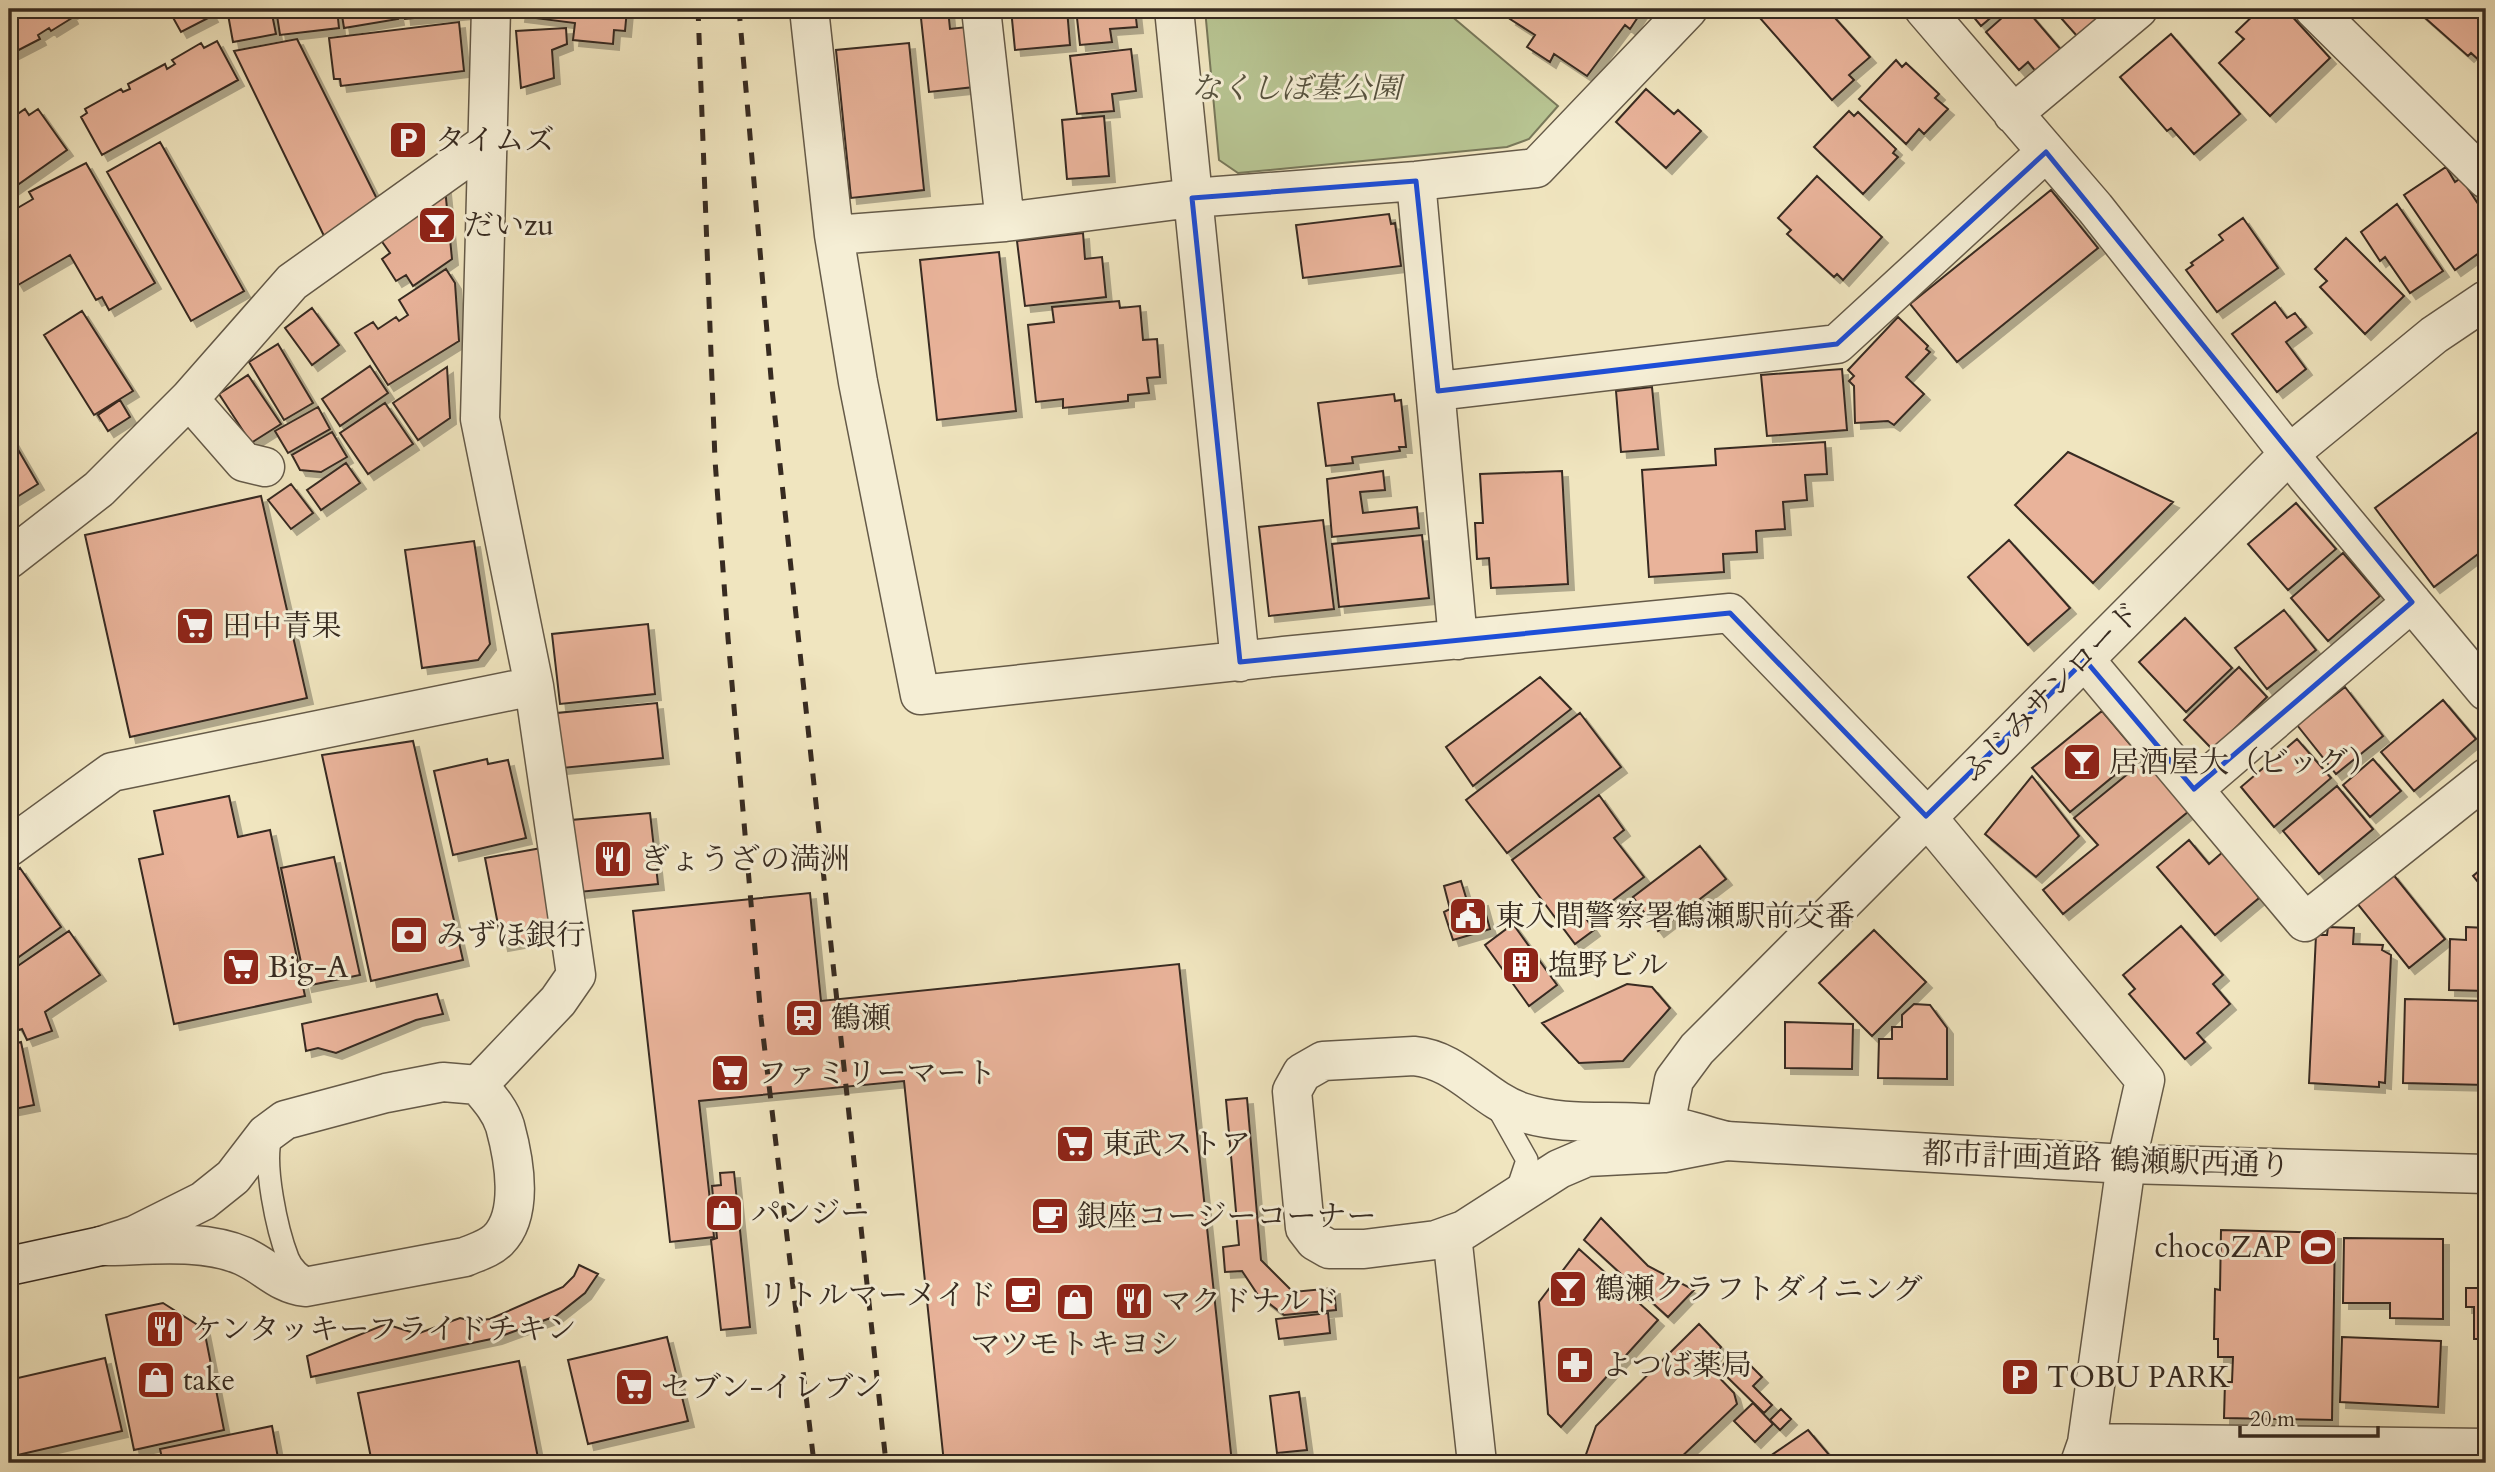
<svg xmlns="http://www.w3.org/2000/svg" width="2495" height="1472" font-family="Cardo,'Noto Serif JP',serif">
	<defs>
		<filter id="shadow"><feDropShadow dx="6" dy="6" stdDeviation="0" flood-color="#0004"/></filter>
	</defs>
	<rect width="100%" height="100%" fill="#f0e5bf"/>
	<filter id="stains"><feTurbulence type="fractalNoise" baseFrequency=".00286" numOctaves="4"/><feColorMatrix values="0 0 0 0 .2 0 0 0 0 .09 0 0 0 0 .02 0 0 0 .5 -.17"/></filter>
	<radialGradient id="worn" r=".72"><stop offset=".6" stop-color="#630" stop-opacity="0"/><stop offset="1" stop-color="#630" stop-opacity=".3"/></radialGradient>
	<!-- green -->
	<path fill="#b8c593" stroke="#78785a" stroke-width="2" d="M1205 9H1443L1558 106 1529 139 1507 147 1238 173 1219 160Z"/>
	<!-- building -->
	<path fill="#e9b39a" stroke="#372b21" stroke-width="2" filter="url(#shadow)" d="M9 9H78L70 14 72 18 51 31 49 28 38 35 40 39 9 55Z
		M181 9H208L212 16 181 32 171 14Z
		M227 9H271L276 34 233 42Z
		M276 9H337L339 28 280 35Z
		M341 9H396L398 19 344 28Z
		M404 9H465L466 13 405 19Z
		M520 9H627L625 31 614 30 613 44 573 40 575 23 519 16Z
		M920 9H948L950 29 967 27 974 87 929 92Z
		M1011 9H1067L1070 45 1015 50Z
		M1076 9H1135L1137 27 1110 29 1112 42 1080 45Z
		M1517 9H1638L1642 11 1630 29 1625 25 1587 76 1554 54 1550 62 1527 47 1535 35 1510 19Z
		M1752 9H1827L1870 57 1849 75 1854 80 1832 100Z
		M1967 9H2001L1981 26Z
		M2012 9H2026L2062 51 2037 73 2028 62 2019 70 1986 32Z
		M2053 9H2109L2077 36Z
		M2260 9H2291L2288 12 2330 58 2270 116 2219 63 2244 39 2236 32Z
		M2415 9H2486V58L2482 63 2471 53 2468 56Z
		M459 22 464 71 341 86 340 79H334L329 38Z
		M566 28 567 44 552 50 554 78 521 88 516 31Z
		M2171 34 2240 114 2194 154 2171 128 2167 131 2120 77Z
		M297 39 378 201 325 238 234 51Z
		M217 41 238 80 102 155 81 117 87 113 85 109 121 89 123 92 130 89 128 84 165 64 167 69 175 64 172 60 201 43 204 48Z
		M909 43 924 190 851 198 836 50Z
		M1131 49 1136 91 1112 94 1114 111 1077 114 1070 56Z
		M1896 60 1902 67 1906 63 1939 94 1935 98 1948 109 1924 134 1919 129 1906 144 1859 99Z
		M1646 89 1674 114 1678 110 1701 131 1666 168 1616 122Z
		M25 109 29 115 38 109 67 150 9 191V120Z
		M1849 111 1854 116 1858 112 1896 149 1893 153 1898 157 1863 194 1814 147Z
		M1104 116 1109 176 1067 179 1062 120Z
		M160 142 244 291 191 321 107 172Z
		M86 163 155 283 109 310 102 297 96 300 70 255 18 285 14 278 9 280V213L33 199 29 192Z
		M2446 167 2455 182 2461 178 2486 216V248L2455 270 2404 195Z
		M1817 176 1882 237 1843 280 1837 274 1834 277 1787 234 1791 230 1778 218Z
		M445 188 452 259 413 286 406 275 396 281 382 259 390 253 378 236Z
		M2051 190 2098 248 1957 362 1910 304Z
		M2397 204 2443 271 2410 293 2385 257 2380 261 2361 232Z
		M1389 214 1391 224 1395 223 1401 266 1303 278 1296 225Z
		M2243 218 2278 268 2217 312 2186 270 2193 265 2191 263 2223 240 2219 235Z
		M1083 233 1085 259 1102 257 1106 297 1025 306 1017 241Z
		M2346 238 2404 296 2365 334 2320 287 2327 281 2315 269Z
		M999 252 1016 411 937 420 920 260Z
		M446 269 455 283 459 341 388 385 355 333 373 322 378 329 396 317 399 321 408 315 399 300Z
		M1119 301 1120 308 1140 306 1143 340 1157 339 1160 377 1147 378 1149 393 1128 395V401L1063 408V399L1036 402 1028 325 1054 322 1052 307Z
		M2275 302 2287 318 2295 313 2306 327 2286 342 2306 369 2277 392 2232 334Z
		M312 308 339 345 312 365 285 328Z
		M82 311 133 391 94 415 44 335Z
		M1898 317 1928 346 1926 349 1930 352 1906 377 1924 394 1894 425 1888 421 1855 423 1854 386 1849 381 1854 376 1848 370Z
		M278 344 313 403 284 420 249 362Z
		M370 366 388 393 340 426 322 399Z
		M447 367 450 418 418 440 393 403Z
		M1842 369 1847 430 1767 436 1761 375Z
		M248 375 281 424 251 443 219 394Z
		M1652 387 1658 449 1621 452 1616 391Z
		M1394 394 1395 401 1401 400 1406 447H1399L1400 451 1352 457 1353 463 1326 466 1318 403Z
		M120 400 130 417 108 431 98 415Z
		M385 403 413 444 368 474 340 433Z
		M318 407 330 429 288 453 275 431Z
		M2486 426V548L2434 587 2375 508Z
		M332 432 347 457 321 472 300 470 292 455Z
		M9 434 38 484 9 502Z
		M1825 442 1827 474 1805 475 1807 500 1783 502 1785 529 1756 531 1757 552 1723 554 1724 572 1649 577 1642 470 1716 465 1715 449Z
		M2068 452 2173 502 2093 583 2015 505Z
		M346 463 360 483 321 510 307 490Z
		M1383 471 1385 490 1360 492 1363 513 1417 507 1419 528 1332 537 1327 479Z
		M1562 471 1568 584 1491 588 1489 558 1477 559 1475 523H1483L1480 474Z
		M291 484 313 513 291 529 268 500Z
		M261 496 307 698 130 737 85 535Z
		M2296 503 2336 549 2288 590 2248 544Z
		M1323 520 1334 609 1269 616 1259 527Z
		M1422 535 1429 598 1339 607 1332 544Z
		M2009 540 2070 608 2028 645 1968 577Z
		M474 541 490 644 478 660 422 668 405 550Z
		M2343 553 2380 596 2328 641 2291 598Z
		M2284 610 2316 650 2267 689 2235 648Z
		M2185 618 2232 668 2186 712 2139 662Z
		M648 624 655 694 560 704 552 634Z
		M2239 667 2267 697 2213 750 2184 720Z
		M1540 677 1571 709 1473 786 1446 747Z
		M2345 687 2383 736 2336 774 2297 725Z
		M2443 700 2476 739 2414 791 2381 752Z
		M657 703 663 758 562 768 557 713Z
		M2102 711 2139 755 2070 812 2032 768Z
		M1580 713 1621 767 1507 853 1466 800Z
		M2297 739 2331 778 2274 827 2241 787Z
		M413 741 463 960 371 981 322 755Z
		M487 759 488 764 508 760 526 838 453 855 434 771Z
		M2146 759 2189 811 2063 914 2043 890 2098 845 2074 818Z
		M2373 759 2401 791 2370 817 2343 785Z
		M2032 776 2079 836 2036 877 1985 834Z
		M2337 786 2373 829 2319 874 2283 831Z
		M1599 795 1624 830 1614 838 1644 877 1587 920 1594 930 1575 944 1512 860Z
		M229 796 238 837 270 830 305 996 174 1024 139 859 163 854 154 811Z
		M650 813 658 884 579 892 571 820Z
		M2189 840 2209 864 2224 851 2259 898 2215 935 2157 867Z
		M1700 846 1726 879 1658 931 1633 897Z
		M547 847 563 934 502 945 485 858Z
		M334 857 360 975 306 986 281 868Z
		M2486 865V892L2473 876Z
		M20 868 61 927 9 964V876Z
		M2392 873 2445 939 2409 968 2356 902Z
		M1461 881 1468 904 1482 900 1490 929 1453 940 1444 912 1450 909 1444 886Z
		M810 893 821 1001 1179 964 1232 1463H944L904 1081 699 1101 714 1237 670 1242 633 911Z
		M1513 924 1557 985 1529 1006 1485 945Z
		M2181 926 2223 975 2213 984 2230 1004 2197 1033 2205 1042 2185 1059 2129 994 2135 989 2123 975Z
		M2328 927 2354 928 2353 944 2383 945 2382 950 2391 955 2385 1083 2379 1082V1087L2309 1083 2316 935H2327Z
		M2466 927 2486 928V991L2449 990 2450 939 2466 940Z
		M1874 930 1926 982 1872 1036 1819 983Z
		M69 931 100 975 45 1012 52 1031 27 1040 22 1029 19 1030 9 1015V972Z
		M1627 984 1652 987 1670 1008 1623 1061 1579 1063 1542 1023Z
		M437 994 443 1014 416 1020 336 1053 318 1048 306 1051 302 1024Z
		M2405 999 2486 1001V1085L2403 1083Z
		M1914 1004 1930 1005 1947 1028V1079L1878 1078 1879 1039H1892V1027H1902V1015Z
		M1785 1022 1853 1024 1852 1069 1785 1068Z
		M21 1042 34 1105 9 1110V1045Z
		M1247 1098 1261 1260 1293 1292 1334 1288 1336 1310 1284 1315 1258 1295 1242 1271 1225 1272 1223 1247 1239 1245 1226 1100Z
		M734 1172 750 1327 721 1330 711 1240 717 1238 712 1186 721 1185 720 1173Z
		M1601 1218 1648 1266 1694 1290 1668 1317 1584 1240Z
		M2221 1230 2335 1233 2332 1420 2224 1418 2225 1382H2232L2233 1357H2218V1339H2214L2215 1289 2220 1290Z
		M2344 1238 2443 1239V1319L2390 1318V1303H2343Z
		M1579 1249 1658 1320 1561 1427 1548 1414 1539 1302Z
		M579 1265 598 1274 585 1293 556 1316 496 1338 311 1377 307 1356 386 1324 417 1334 460 1318 472 1321 490 1319 563 1287 574 1276Z
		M2466 1288H2486V1339H2474V1307H2466Z
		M163 1303 204 1329 224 1430 134 1450 106 1315Z
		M1328 1313 1330 1333 1279 1339 1276 1319Z
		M1699 1324 1721 1347 1707 1365 1734 1393 1737 1404 1675 1463H1583L1596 1426Z
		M667 1337 688 1421 588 1444 568 1360Z
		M2342 1337 2441 1341 2438 1407 2340 1402Z
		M1736 1351 1762 1377 1753 1386 1772 1405 1764 1413 1719 1369Z
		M105 1358 122 1431 9 1457V1380Z
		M519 1361 539 1463H372L358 1393Z
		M1299 1392 1307 1450 1277 1453 1270 1396Z
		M1753 1403 1773 1424 1755 1442 1734 1421Z
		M1781 1409 1791 1419 1780 1430 1770 1420Z
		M272 1426 279 1463H163L160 1449Z
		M1808 1430 1836 1463H1760Z"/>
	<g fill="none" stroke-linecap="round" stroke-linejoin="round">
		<defs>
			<path id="service" d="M1495 1103 1527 1160 1516 1193
				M271 1137C263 1165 277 1230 288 1258 292 1268 301 1276 311 1281"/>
			<path id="minor" d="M809 9 834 235 858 382 920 695 1284 656 1730 613 1926 816 2145 1080 2126 1164 2087 1443 2080 1463
				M981 9 1005 222 1192 198 1416 181 1536 168 1688 9
				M1174 9 1240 662
				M1924 9 2095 208 2305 474 2486 691
				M2314 9 2486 179
				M2013 114 2138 9
				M1416 181 1458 640
				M834 235 1005 222
				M1438 391 1837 344 2046 152
				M189 399 244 462 265 467
				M9 559 99 489 189 399 292 282 488 142
				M2085 660 2305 922 2486 778
				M2194 789 2412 602
				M9 847 112 772 534 686
				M1414 1056C1458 1060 1481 1098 1521 1112 1568 1128 1617 1118 1664 1125 1685 1128 1706 1136 1726 1141L1664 1153 1587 1157 1559 1169 1464 1230 1436 1240 1364 1249H1329L1315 1241 1305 1228 1292 1091 1302 1073 1323 1061Z
				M478 1085 558 1001 576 975 534 686 480 419 491 9
				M2087 1443 2486 1448"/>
			<path id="tertiary" d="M443 1082 478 1085C489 1098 500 1110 505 1126 514 1159 524 1214 498 1240 489 1249 476 1252 465 1257L305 1287C279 1284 266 1266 243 1256 201 1238 146 1246 101 1246L135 1235 203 1201 233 1177 266 1134 285 1120 386 1093Z
				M1665 1125 1674 1080 1697 1049 2289 454 2434 335 2486 300
				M1726 1141 2126 1164 2486 1174
				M1452 1235 1477 1463"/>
			<path id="secondary" d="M9 1266 101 1246"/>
		</defs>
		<!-- service casing -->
		<use href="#service" stroke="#655a48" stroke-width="24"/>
		<!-- minor casing -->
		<use href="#minor" stroke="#655a48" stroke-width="41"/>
		<!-- tertiary casing -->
		<use href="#tertiary" stroke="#655a48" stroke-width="41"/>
		<!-- secondary casing -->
		<use href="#secondary" stroke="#372b21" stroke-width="41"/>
		<!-- service -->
		<use href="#service" stroke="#f5eed5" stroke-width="21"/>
		<!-- minor -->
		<use href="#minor" stroke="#f5eed5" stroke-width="38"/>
		<!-- tertiary -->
		<use href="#tertiary" stroke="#f5eed5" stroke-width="38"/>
		<!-- secondary -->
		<use href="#secondary" stroke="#f5eed5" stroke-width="38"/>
		<!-- rail -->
		<path stroke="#372b21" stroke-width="5" stroke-dasharray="12 12" stroke-linecap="butt" d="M698 9 715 460 728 638 761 1018 814 1463
			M739 9 772 389 886 1463"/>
	</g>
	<!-- marked area -->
	<path fill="none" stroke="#1d4ed8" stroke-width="5" stroke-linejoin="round" d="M2046 152 2412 602 2194 789 2085 660 1926 816 1730 613 1240 662 1192 198 1416 181 1438 391 1837 344Z"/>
	<!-- icons -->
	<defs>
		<symbol id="parking-square" viewBox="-11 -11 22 22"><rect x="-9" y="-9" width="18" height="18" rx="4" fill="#8f2418" stroke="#f5eed5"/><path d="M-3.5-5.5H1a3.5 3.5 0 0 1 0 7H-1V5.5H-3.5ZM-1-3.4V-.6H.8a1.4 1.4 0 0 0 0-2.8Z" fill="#fff"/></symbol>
		<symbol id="bar-square" viewBox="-11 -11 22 22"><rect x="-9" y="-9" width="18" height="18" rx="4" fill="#8f2418" stroke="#f5eed5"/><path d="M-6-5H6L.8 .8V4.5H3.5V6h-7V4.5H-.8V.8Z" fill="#fff"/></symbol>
		<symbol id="supermarket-square" viewBox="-11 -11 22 22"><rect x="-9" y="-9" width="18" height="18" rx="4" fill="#8f2418" stroke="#f5eed5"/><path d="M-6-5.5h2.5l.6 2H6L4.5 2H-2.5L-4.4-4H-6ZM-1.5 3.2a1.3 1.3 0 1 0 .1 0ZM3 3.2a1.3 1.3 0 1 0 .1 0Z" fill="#fff"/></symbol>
		<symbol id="restaurant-square" viewBox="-11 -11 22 22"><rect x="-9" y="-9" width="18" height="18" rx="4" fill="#8f2418" stroke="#f5eed5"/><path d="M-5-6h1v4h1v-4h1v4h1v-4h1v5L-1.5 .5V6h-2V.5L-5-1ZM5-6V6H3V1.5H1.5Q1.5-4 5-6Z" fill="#fff"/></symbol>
		<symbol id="civic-square" viewBox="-11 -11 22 22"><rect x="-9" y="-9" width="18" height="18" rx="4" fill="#8f2418" stroke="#f5eed5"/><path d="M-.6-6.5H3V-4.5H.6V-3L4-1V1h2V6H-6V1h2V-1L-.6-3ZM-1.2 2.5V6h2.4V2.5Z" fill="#fff"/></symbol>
		<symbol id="bank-square" viewBox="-11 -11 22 22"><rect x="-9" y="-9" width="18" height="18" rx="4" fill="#8f2418" stroke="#f5eed5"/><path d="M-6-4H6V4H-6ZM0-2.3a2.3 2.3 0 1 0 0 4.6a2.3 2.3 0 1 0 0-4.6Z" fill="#fff"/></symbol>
		<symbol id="building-square" viewBox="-11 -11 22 22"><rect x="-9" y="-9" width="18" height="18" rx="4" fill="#8f2418" stroke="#f5eed5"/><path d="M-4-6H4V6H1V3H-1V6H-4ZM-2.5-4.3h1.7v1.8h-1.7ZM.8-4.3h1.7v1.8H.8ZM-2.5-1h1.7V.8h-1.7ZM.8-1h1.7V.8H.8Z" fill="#fff"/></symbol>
		<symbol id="station-square" viewBox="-11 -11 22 22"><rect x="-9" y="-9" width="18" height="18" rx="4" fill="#8f2418" stroke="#f5eed5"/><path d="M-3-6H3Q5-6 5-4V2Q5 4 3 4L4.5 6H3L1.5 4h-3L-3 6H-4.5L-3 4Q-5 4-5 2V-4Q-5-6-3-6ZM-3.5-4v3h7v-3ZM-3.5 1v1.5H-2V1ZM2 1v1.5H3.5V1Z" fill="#fff"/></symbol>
		<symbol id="shop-square" viewBox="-11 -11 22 22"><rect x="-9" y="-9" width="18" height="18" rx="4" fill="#8f2418" stroke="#f5eed5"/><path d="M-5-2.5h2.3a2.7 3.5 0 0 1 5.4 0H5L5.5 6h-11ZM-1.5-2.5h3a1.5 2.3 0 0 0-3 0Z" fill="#fff"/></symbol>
		<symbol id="cafe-square" viewBox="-11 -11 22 22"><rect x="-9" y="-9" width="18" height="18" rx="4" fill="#8f2418" stroke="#f5eed5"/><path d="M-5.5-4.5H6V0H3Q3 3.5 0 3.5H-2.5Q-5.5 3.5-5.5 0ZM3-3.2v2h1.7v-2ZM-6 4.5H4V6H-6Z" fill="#fff"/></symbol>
		<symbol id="stadium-square" viewBox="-11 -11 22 22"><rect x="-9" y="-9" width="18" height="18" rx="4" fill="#8f2418" stroke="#f5eed5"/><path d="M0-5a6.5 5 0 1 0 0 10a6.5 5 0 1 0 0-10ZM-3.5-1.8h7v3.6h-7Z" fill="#fff"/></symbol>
		<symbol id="pharmacy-square" viewBox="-11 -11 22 22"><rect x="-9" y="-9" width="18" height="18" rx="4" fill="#8f2418" stroke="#f5eed5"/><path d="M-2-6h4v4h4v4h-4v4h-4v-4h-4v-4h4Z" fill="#fff"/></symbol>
	</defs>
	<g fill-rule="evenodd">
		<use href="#parking-square" x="386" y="118" width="44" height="44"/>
		<use href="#bar-square" x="415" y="203" width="44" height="44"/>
		<use href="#supermarket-square" x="173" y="604" width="44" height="44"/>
		<use href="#bar-square" x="2060" y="740" width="44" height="44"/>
		<use href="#restaurant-square" x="591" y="837" width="44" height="44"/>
		<use href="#civic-square" x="1446" y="894" width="44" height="44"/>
		<use href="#bank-square" x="387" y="913" width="44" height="44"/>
		<use href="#building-square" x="1499" y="943" width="44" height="44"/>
		<use href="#supermarket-square" x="219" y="945" width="44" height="44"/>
		<use href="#station-square" x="782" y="996" width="44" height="44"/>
		<use href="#supermarket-square" x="708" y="1051" width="44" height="44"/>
		<use href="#supermarket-square" x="1053" y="1122" width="44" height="44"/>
		<use href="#shop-square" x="702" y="1191" width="44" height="44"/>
		<use href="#cafe-square" x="1028" y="1194" width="44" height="44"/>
		<use href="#stadium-square" x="2296" y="1225" width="44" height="44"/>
		<use href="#bar-square" x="1546" y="1267" width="44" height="44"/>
		<use href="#cafe-square" x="1001" y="1273" width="44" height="44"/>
		<use href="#restaurant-square" x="1112" y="1279" width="44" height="44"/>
		<use href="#shop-square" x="1053" y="1280" width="44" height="44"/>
		<use href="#restaurant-square" x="143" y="1307" width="44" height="44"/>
		<use href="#pharmacy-square" x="1553" y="1343" width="44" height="44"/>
		<use href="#parking-square" x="1998" y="1355" width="44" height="44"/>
		<use href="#shop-square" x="134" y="1358" width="44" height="44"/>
		<use href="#supermarket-square" x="612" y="1365" width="44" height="44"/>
	</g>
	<g text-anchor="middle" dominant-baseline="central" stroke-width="6" stroke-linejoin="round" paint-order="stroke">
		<!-- park labels -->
		<g font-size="30" font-style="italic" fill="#57523e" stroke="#f5eed5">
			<text x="1296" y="88">なくしぼ墓公園</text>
		</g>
		<!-- poi labels -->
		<g font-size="30" fill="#372b21" stroke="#f5eed5" text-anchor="start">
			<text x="435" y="140">タイムズ</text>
			<text x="464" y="225">だいzu</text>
			<text x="222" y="626">田中青果</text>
			<text x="2109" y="762">居酒屋大（ビッグ）</text>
			<text x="640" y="859">ぎょうざの満洲</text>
			<text x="1495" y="916">東入間警察署鶴瀬駅前交番</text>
			<text x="436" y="935">みずほ銀行</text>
			<text x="1548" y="965">塩野ビル</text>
			<text x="268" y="967">Big-A</text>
			<text x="831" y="1018">鶴瀬</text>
			<text x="757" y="1073">ファミリーマート</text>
			<text x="1102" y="1144">東武ストア</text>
			<text x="751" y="1213">パンジー</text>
			<text x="1077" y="1216">銀座コージーコーナー</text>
			<text x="2291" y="1247" text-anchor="end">chocoZAP</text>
			<text x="1595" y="1289">鶴瀬クラフトダイニング</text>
			<text x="996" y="1295" text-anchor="end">リトルマーメイド</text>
			<text x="1161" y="1301">マクドナルド</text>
			<text x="192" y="1329">ケンタッキーフライドチキン</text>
			<text x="1075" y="1344" text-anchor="middle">マツモトキヨシ</text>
			<text x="1602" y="1365">よつば薬局</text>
			<text x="2047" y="1377">TOBU PARK</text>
			<text x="183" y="1380">take</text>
			<text x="661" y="1387">セブン-イレブン</text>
		</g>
		<!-- street labels -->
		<g font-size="30" fill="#372b21" stroke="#f5eed5">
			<text transform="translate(2051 692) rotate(-45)">ふじみサンロード</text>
			<text transform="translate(2106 1160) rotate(2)">都市計画道路 鶴瀬駅西通り</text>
		</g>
	</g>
	<!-- margin -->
	<rect width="2495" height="1472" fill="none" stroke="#f0e5bf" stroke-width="35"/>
	<rect x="10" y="10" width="2474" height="1451" fill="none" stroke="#372b21" stroke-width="3.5"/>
	<rect x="18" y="18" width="2460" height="1437" fill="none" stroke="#372b21" stroke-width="2"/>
	<!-- scale -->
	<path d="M2240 1426v10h138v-10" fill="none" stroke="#372b21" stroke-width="3.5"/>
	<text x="2250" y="1426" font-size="21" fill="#372b21" stroke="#f5eed5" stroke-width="5" paint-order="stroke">20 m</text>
	<rect width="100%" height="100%" filter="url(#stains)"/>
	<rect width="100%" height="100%" fill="url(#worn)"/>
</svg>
